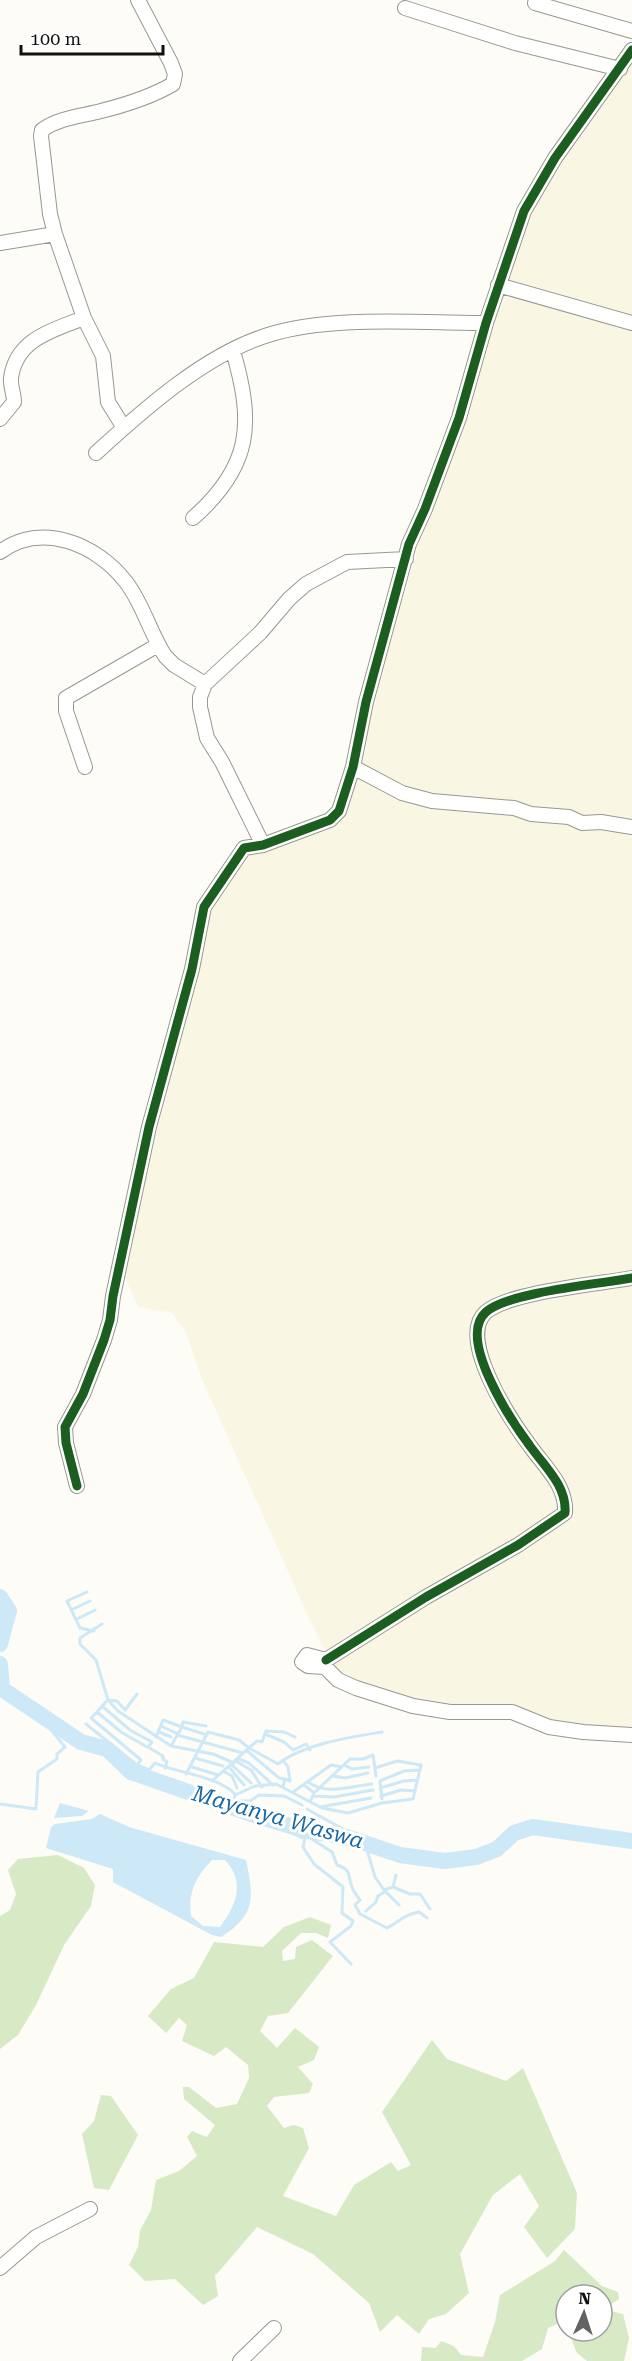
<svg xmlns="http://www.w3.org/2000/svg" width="632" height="2361" font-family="'Roboto Serif',serif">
	<rect width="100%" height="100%" fill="#fdfcf7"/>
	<!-- farmland -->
	<path fill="#f9f7e4" d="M632 62V1737L509 1715 457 1717 342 1685 307 1614 201 1377 185 1330 172 1313 138 1307 123 1273 212 903 247 854 336 823 425 523 535 203Z"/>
	<!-- forest -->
	<path fill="#d8eac5" d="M58 1855 84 1868 95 1885 91 1906 64 1945 36 2005 18 2035 0 2049V1916L10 1910 16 1894 8 1870 18 1859Z
		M310 1917 331 1925 328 1938 316 1933H301L282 1951 283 1961 295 1959 296 1947 312 1940 333 1956 288 2013 268 2016 260 2031 277 2048 295 2028 319 2047 314 2060 298 2067 313 2084 309 2093 274 2097 267 2106 284 2128 294 2125 303 2128 309 2148 283 2196 336 2216 354 2185 391 2162 398 2171 411 2165 382 2112 432 2040 447 2059 506 2081 523 2068 577 2193 575 2229 547 2258 524 2227 539 2206 520 2174 493 2195 460 2254 469 2293 446 2314 429 2319 419 2334 397 2315 380 2332 369 2303 313 2254 257 2227 215 2276 218 2296 203 2305 175 2279 145 2281 129 2265 138 2247 140 2230 151 2210 156 2180 179 2171 197 2156 187 2137 192 2131 207 2137 215 2125 184 2099 183 2087H189L216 2108 237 2104 249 2078 248 2065 226 2047 214 2056 182 2041 187 2025 179 2018 166 2033 148 2016 171 1989 194 1978 214 1942 263 1947 284 1927Z
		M101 2095 111 2096 138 2135 109 2190 94 2188 82 2134 94 2121Z
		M564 2250 602 2286 618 2292 619 2299 610 2305 611 2311 623 2314 629 2338 624 2361H587L577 2353 568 2331H602V2295H566V2320L548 2328 542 2349 522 2361H421L422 2347 436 2348 441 2341 454 2346 461 2355 483 2357 495 2322 500 2295 555 2261Z"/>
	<!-- water -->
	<path fill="#cde8f7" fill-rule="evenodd" d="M60 1803 89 1811 82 1816 54 1818Z
		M100 1814 129 1827 246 1860C254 1898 256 1915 221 1937L212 1935 113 1882V1869L46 1848 51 1827 55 1824 92 1819ZM212 1860H225C246 1882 236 1906 220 1927L203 1926 191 1916C188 1891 196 1877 212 1860Z"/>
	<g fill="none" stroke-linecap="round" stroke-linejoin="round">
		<!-- stream -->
		<path stroke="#cde8f7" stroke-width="3" d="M87 1592 67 1601 80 1628 94 1631
			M73 1609 90 1601
			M77 1619 95 1610
			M102 1624 80 1638V1644L96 1660 108 1700 118 1711 171 1746 213 1754 234 1763
			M137 1694 125 1710 117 1701 108 1700 102 1706 130 1730 152 1742 148 1747 163 1756V1759L167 1762 165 1768
			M102 1706 97 1712 121 1732 147 1747
			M97 1712 91 1718 141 1760 137 1765 149 1770 155 1763C180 1774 215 1775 235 1794
			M86 1724 137 1765
			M161 1726 176 1733
			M206 1726 183 1722 182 1727 207 1735
			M159 1732 171 1737
			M265 1734 284 1742 293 1750 306 1744 310 1750
			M177 1735 243 1753
			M156 1737 163 1720 182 1727 171 1746
			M246 1750 279 1778 285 1779
			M195 1758 223 1766
			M239 1759 249 1763 273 1785
			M236 1761 251 1770 262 1787
			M232 1765 251 1783
			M344 1765 352 1769 369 1767
			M192 1767 218 1775
			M229 1767 244 1785
			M223 1771 232 1776 237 1788
			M186 1774 208 1732 239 1740 249 1748 257 1741 262 1742 266 1731 284 1732 295 1737
			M333 1776 345 1778 368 1773
			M212 1781 249 1748 278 1764C303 1744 351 1737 382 1732
			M308 1782C328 1796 350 1786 372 1784
			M304 1785 314 1793
			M283 1786 285 1779 290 1781 288 1767 283 1760
			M380 1788 404 1781 417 1780
			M293 1792 331 1765 342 1767
			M313 1796 334 1797 373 1790
			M381 1796 401 1790 415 1791
			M382 1799 380 1781 404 1771 420 1770
			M234 1801H250L259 1795 284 1796 302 1805
			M310 1802 314 1793 350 1759H363L373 1755 376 1776
			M0 1804 36 1809 38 1772 57 1759V1754L65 1747 52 1731 51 1724
			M231 1807 235 1795 255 1786 276 1784 322 1808 348 1813 382 1803 413 1799 421 1765 397 1761 375 1768
			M320 1807 371 1798
			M307 1809 350 1833V1838
			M276 1826 305 1839 303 1847 314 1864 343 1887 342 1913 353 1921 351 1926 330 1942 351 1964
			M304 1830V1834L332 1852 337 1865C353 1870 347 1876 352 1887 353 1891 357 1896 360 1900L355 1905 360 1914 387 1928C401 1921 403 1915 419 1912L427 1918
			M365 1843 375 1877 384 1890 393 1887 396 1875
			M393 1887 410 1894H420L430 1909
			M386 1892 399 1905
			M366 1911 376 1902 378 1896 386 1891"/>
		<!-- river -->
		<path stroke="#cde8f7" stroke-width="16" d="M0 1597 9 1611 0 1644
			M0 1664 2 1689 81 1742 107 1749 131 1772 254 1815 304 1830 350 1838 400 1855 445 1861 476 1857 497 1849 514 1833 533 1827 632 1841"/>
		<defs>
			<path id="minor" d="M535 3 632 31
				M405 8 515 43 620 69
				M0 243 55 234
				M498 285 632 323
				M0 419 14 402C14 393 10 386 11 378 16 339 53 330 84 318
				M124 428 108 402 103 356 84 318 55 234 50 214 41 136 42 130C58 118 82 116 101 111 125 105 151 97 173 84L175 74 171 63 138 0
				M96 453C144 409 206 354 268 335 330 315 420 323 486 323
				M193 518C252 466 254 423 233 351
				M0 552C41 521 97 544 126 582 143 604 150 633 165 656L174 665 205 684
				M85 767 66 711V698L158 645
				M353 767 402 793 432 801 514 808 531 814 569 817 582 823 601 822 632 827
				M263 845 222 762 207 738 200 707V697L205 684 260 633 289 599 306 584 347 562 406 559
				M77 1486 66 1443 65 1427 83 1394 104 1340 110 1320 113 1296 149 1127 192 969 204 907 244 848 263 845 330 820 339 811 353 767 366 702 409 544 425 509 459 418 486 323 524 211 555 158 632 50
				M307 1655 326 1660 325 1667 308 1666 302 1662Z
				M326 1660 426 1597 518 1545 565 1513C567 1486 545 1467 530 1446 512 1422 456 1338 486 1312 509 1292 599 1284 632 1278
				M325 1667 338 1680 356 1688 413 1706 450 1712H512L549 1727 583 1732 632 1735
				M0 2268 36 2237 90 2209
				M240 2361 274 2328"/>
		</defs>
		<!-- minor casing -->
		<use href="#minor" stroke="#979795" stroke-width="16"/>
		<!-- minor -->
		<use href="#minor" stroke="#fffffe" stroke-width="14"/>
		<defs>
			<path id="cycleway" d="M77 1486 66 1443 65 1427 83 1394 104 1340 110 1320 113 1296 149 1127 192 969 204 907 244 848 263 845 330 820 339 811 353 767 366 702 409 544 425 509 459 418 486 323 524 211 555 158 632 50
				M326 1660 426 1597 518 1545 565 1513C567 1486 545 1467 530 1446 512 1422 456 1338 486 1312 509 1292 599 1284 632 1278"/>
		</defs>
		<!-- cycleway casing -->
		<use href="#cycleway" stroke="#fff" stroke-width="13"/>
		<!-- cycleway -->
		<use href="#cycleway" stroke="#1b5e20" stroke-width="9"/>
	</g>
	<g text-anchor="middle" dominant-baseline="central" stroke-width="6" stroke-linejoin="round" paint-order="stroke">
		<!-- water labels -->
		<g font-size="22" font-style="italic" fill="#1768a6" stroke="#fff">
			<text transform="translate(278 1817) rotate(16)">Mayanya Waswa</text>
		</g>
	</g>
	<!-- north arrow -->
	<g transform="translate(584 2313) rotate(3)"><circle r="28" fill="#ffffff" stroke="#a0a0a0" stroke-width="1.5"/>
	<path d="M0-4.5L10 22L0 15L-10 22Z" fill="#646362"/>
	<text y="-9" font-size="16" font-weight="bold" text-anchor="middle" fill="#111111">N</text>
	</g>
	<!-- scale -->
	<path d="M21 45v9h142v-9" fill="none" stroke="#111111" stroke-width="3"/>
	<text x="30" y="45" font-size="18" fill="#111111" stroke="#ffffff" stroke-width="4.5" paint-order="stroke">100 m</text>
</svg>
